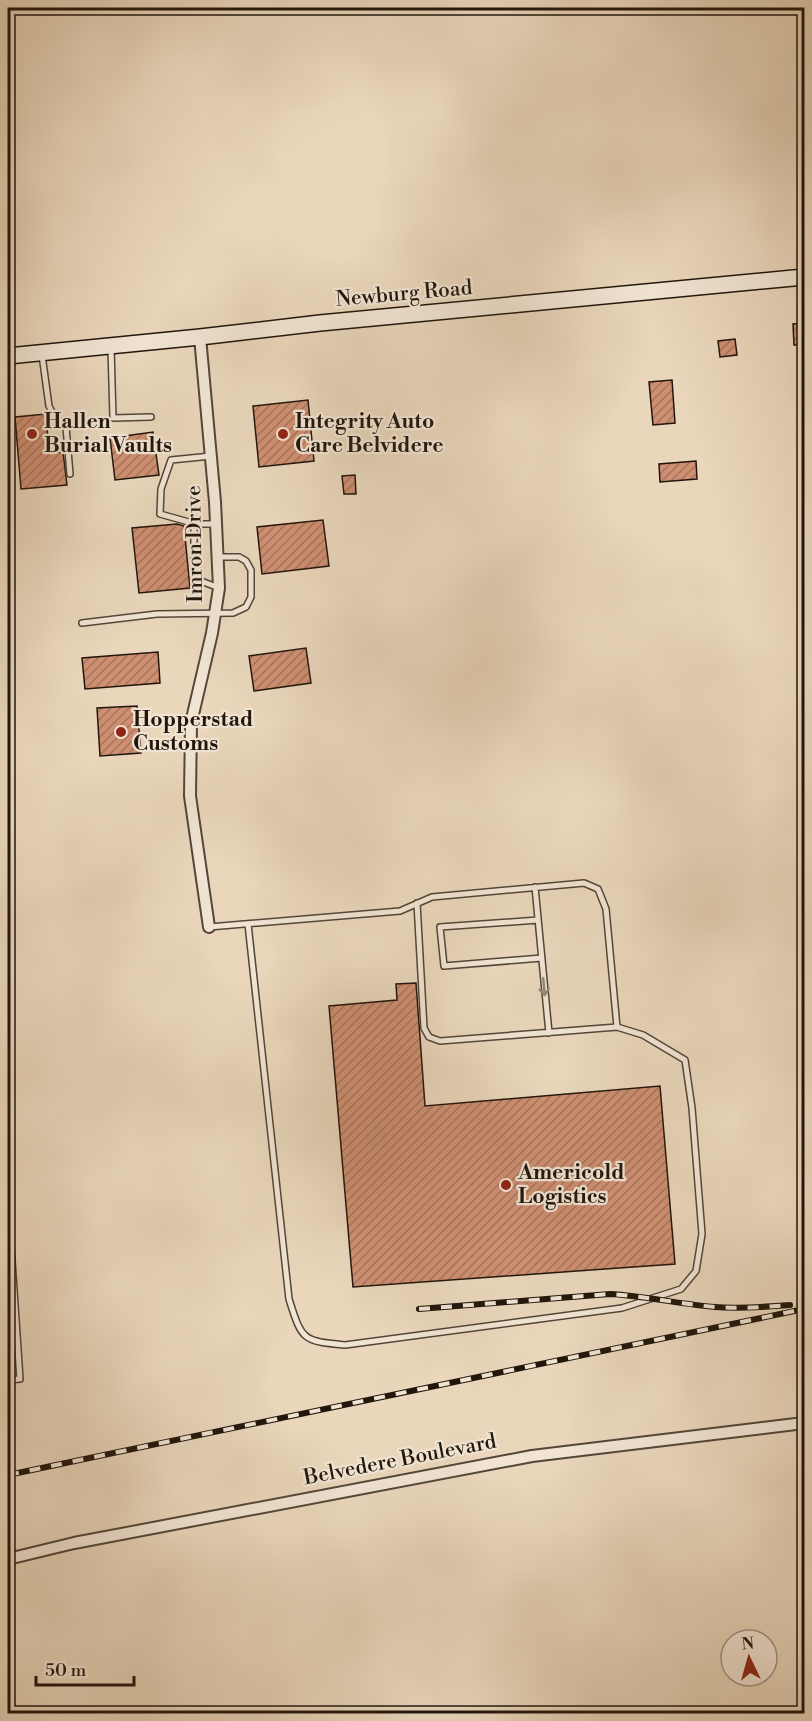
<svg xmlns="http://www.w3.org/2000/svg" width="812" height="1721" font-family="'Libre Bodoni',serif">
	<defs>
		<pattern id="building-hatch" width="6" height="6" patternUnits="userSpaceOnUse" patternTransform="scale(1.5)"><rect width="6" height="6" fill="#ce8f72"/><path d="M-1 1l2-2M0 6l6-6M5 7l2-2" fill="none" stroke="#a7745c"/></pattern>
	</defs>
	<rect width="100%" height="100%" fill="#e9d6bb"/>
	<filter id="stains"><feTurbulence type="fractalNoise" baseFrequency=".00333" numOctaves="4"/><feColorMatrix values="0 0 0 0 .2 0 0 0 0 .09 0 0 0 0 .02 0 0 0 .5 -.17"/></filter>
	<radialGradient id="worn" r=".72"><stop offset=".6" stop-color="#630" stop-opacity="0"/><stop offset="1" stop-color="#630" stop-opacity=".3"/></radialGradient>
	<!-- building -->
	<path fill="url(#building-hatch)" stroke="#21160c" stroke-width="1.5" d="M804 323V345H794L793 324Z
		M735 339 737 355 720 357 718 341Z
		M672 380 675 423 653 425 649 382Z
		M308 400 314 461 259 467 253 406Z
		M46 414 49 453 63 452 67 485 21 489 15 417Z
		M153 432 159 475 115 480 110 438Z
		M696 461 697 479 660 482 659 464Z
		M355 475 356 494H344L342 476Z
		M323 520 329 566 262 574 257 527Z
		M177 524 184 526 190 588 139 593 132 528Z
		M306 648 311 683 254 691 249 656Z
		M158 652 160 683 85 689 82 658Z
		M137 706 141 753 100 756 97 708Z
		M416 983 425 1106 660 1086 675 1264 353 1287 329 1006 397 1000 396 984Z"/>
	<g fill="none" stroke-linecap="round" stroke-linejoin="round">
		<defs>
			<path id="lane" d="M111 348 113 418 151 417
				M42 355 49 406 54 416 66 427 70 474
				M211 456 171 460 161 489 160 514 196 524H216
				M194 524V559L201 581 219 588
				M82 623 157 614 233 613 246 607 251 597V570L246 561 239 557H218
				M535 887 549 1033
				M538 920 440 927 444 966 542 958
				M248 924 289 1299C302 1341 303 1341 345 1345L622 1308 681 1289 696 1271 702 1234 692 1108 685 1060 643 1035 617 1027
				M209 927 400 911 432 897 584 883 598 889 606 909 617 1027 440 1041 429 1037 424 1028 417 903
				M8 1201 20 1379 8 1380"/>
			<path id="street" d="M200 337 215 502 219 588 212 633 191 723 190 796 209 927
				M8 1559 74 1543 532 1456 804 1423"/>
			<path id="secondary" d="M8 356 200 337 320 323 804 277"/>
		</defs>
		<!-- lane casing -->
		<use href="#lane" stroke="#534638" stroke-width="8"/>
		<!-- street casing -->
		<use href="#street" stroke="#534638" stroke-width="14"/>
		<!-- secondary casing -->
		<use href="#secondary" stroke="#21160c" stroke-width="18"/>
		<!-- lane -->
		<use href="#lane" stroke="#f1e4d3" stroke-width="5"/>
		<!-- street -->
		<use href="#street" stroke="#f1e4d3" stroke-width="10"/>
		<!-- secondary -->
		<use href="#secondary" stroke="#f1e4d3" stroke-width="15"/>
		<defs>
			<path id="rail" d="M419 1309 610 1294C645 1296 680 1304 715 1307 740 1309 765 1307 790 1305
				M8 1475 804 1309"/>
		</defs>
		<!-- rail casing -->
		<use href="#rail" stroke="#21160c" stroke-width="6"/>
		<!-- rail -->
		<use href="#rail" stroke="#f1e4d3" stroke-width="4" stroke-dasharray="11" stroke-linecap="butt"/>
	</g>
	<!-- one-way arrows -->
	<defs><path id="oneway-shaft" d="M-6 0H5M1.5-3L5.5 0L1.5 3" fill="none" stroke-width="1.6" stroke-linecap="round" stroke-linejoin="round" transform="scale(1.5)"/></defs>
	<use stroke="#938779" href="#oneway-shaft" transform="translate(544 987) rotate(85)"/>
	<!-- markers -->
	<g fill="#8f2418" stroke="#f1e4d3" stroke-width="2">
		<circle cx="32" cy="434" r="6"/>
		<circle cx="283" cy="434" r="6"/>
		<circle cx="121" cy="732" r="6"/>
		<circle cx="506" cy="1185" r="6"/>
	</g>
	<g text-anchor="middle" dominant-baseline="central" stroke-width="4.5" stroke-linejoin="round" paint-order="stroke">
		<!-- street labels -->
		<g font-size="21" fill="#21160c" stroke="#f1e4d3">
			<text transform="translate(404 294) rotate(-5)">Newburg Road</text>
			<text transform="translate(195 544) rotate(-91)">Imron Drive</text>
			<text transform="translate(400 1460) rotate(-11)">Belvedere Boulevard</text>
		</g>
		<!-- poi labels -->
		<g font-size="21" font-weight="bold" fill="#21160c" stroke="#f1e4d3" text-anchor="start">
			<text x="44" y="422">Hallen<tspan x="44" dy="24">Burial Vaults</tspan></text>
			<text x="295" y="422">Integrity Auto<tspan x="295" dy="24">Care Belvidere</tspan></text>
			<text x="133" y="720">Hopperstad<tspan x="133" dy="24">Customs</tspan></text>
			<text x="518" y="1173">Americold<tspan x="518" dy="24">Logistics</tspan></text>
		</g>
	</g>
	<!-- margin -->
	<rect width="812" height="1721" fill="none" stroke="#e9d6bb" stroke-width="30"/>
	<rect x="9" y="9" width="794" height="1703" fill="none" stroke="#21160c" stroke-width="3"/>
	<rect x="15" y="15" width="782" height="1691" fill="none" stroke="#21160c" stroke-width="1.5"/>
	<!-- north arrow -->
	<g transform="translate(749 1658) rotate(355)"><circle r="28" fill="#f1e4d3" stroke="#9e9283" stroke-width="1.5"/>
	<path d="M0-4.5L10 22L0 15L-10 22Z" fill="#8f2418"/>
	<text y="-9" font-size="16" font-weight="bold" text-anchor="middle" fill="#21160c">N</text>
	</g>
	<!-- scale -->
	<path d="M36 1676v9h98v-9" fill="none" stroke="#21160c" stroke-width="3"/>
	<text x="45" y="1676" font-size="18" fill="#21160c" stroke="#f1e4d3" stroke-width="4.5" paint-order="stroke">50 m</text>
	<rect width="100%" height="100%" filter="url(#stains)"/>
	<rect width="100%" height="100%" fill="url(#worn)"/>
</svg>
